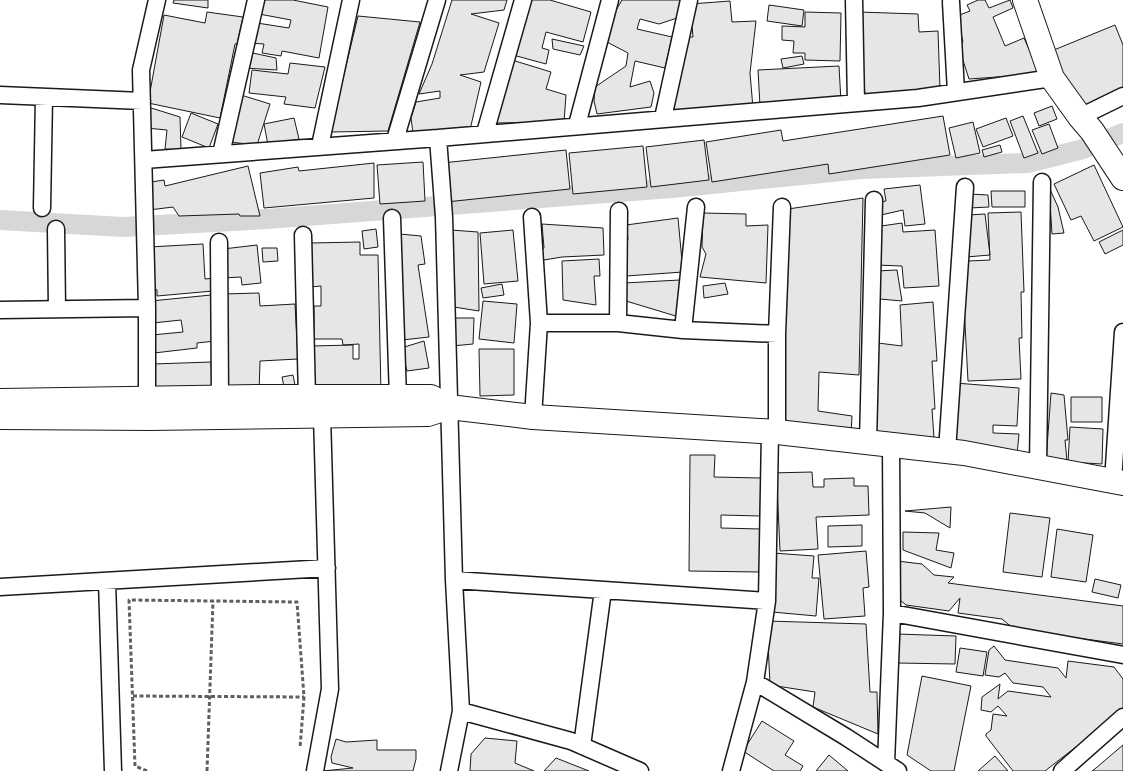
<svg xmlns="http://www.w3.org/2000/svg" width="1123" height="771" font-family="Rubik,sans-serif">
	<rect width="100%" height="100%" fill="#fff"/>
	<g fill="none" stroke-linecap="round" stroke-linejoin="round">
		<!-- canal -->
		<path stroke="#d7d7d7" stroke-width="20" d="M0 220 123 227 267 219 672 188 862 169 1028 163 1083 149 1123 133"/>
	</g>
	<!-- building -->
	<path fill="#e6e6e6" stroke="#1a1a1a" d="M174 0H208V8L173 3Z
		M262 0H293L328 7 319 58 282 51 281 56 262 53 264 44 249 43 257 23 289 28 291 20 259 14Z
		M452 0H507L504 10 471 14 499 23 484 72 460 75 481 82 470 130 413 133 411 118 416 102 440 98V91L419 94 432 64Z
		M528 0H550L591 12 583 42 546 32 542 48 549 50 546 64 513 55Z
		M622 0H684L680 17 659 24 640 19 637 29 672 37 665 68 635 61 630 87 650 81 654 93 651 107 597 114 594 101 595 87 626 66 628 53 605 41 612 17Z
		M978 0H985L989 8 1010 0 1013 8 993 17 1005 46 1024 38 1040 74 969 79 958 45 963 42 957 16 970 11 967 5Z
		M730 1 732 22 756 21 750 73 753 108 669 112 684 37H693L690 4Z
		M769 5 804 10 802 26 767 21Z
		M207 12 243 17 237 44H235L220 118 148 103 164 15 205 23Z
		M805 12 841 13 840 61 805 60V53H793L794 41 782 40V26L805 27Z
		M859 12 918 14 919 32 938 31 940 89 865 96Z
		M358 16 420 22 388 131 330 132Z
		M1115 25 1123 45V92L1083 108 1049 52Z
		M552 39 584 46 580 55 553 49Z
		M248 52 276 58 277 70 244 68Z
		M802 56 804 64 783 68 781 59Z
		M512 60 551 72 546 89 566 95 564 122 495 123Z
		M290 63 325 67 315 108 284 104 286 97 249 93 252 70 288 74Z
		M839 66 841 102 760 106 758 70Z
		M241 95 270 104 257 145 229 142Z
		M1052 106 1057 119 1039 126 1034 113Z
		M148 107 180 117 181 150 165 149 167 130 146 128Z
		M191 113 218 124 209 148 182 137Z
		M943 116 950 155 829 174 828 164 712 182 706 142 781 130 783 141Z
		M1023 116 1038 153 1024 158 1010 121Z
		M294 118 299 139 268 145 264 124Z
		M1006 118 1013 136 983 147 976 129Z
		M973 122 980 153 956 158 949 128Z
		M1049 124 1058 148 1042 154 1032 130Z
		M704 140 709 180 651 187 646 147Z
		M1000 145 1002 152 984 157 982 150Z
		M643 146 647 187 573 194 569 153Z
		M566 150 570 189 446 202 442 163Z
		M423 162 425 201 380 204 377 165Z
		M374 163V198L264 208 260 173 298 167 299 171Z
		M1094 165 1123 227 1094 241 1081 216 1071 220 1054 184Z
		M248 166 260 216H240L239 214 179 216 173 207 149 210 151 182 164 180 165 186Z
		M920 185 925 224 905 226 903 210 881 215 879 202 886 201 884 189Z
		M1049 187 1058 207 1064 233 1052 234Z
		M991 191H1025V207H992Z
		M969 194 988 195 989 207 969 208Z
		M863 198 859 375 819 372 818 411 852 416 851 434 783 425 781 380 788 209Z
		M1021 212 1024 292H1021L1022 338H1019L1021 379 968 381 964 305 968 261 990 260 988 213Z
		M703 213 746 214V226L768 225 766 283 700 277 706 254 702 247Z
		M985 214 990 255 966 257 968 215Z
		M678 218 683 272 626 276 624 248 628 239 626 225Z
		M902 223 903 232 935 230 939 286 904 288 902 266 876 265 881 226Z
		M542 224 603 228 604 255 562 257 538 261 537 253 544 248Z
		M376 229 378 247 364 249 362 231Z
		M451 230 478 232 479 311 454 307Z
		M513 230 518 281 484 284 480 233Z
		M1123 230V245L1105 254 1099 242Z
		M400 234 421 236 425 264 418 265 429 337 402 340Z
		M360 242V255H378L381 393H313L311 346 353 345V359H359V344L343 345 342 339H314V306H321V286L310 287V243Z
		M203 244 205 279 214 278 213 291 157 296V290L151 285 149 247Z
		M257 245 261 283 242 285 241 277 223 278V249Z
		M262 248H277L278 261 263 262Z
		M599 259 600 276H594L596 305 563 300 562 261Z
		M897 270 902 301 880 299 876 271Z
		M680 280 679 317 626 301 624 283Z
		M725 283 728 294 704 298 703 286Z
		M502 284 504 295 483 298 481 288Z
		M259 293 260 306 295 304 298 359 260 361 259 394 227 393 223 294Z
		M211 295 215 341 197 343V348L154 353 152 335 183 332 181 320 153 323 151 301Z
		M483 301 517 304 514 343 479 339Z
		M933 302 937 361H932L935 409H932L934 438 873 435 878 343 902 346 900 305Z
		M453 318H474L473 344 452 346Z
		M424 341 429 368 407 371 401 348Z
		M479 349H514V395L480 396Z
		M211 362 212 395 156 390 153 364Z
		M293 375 296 390 285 392 282 377Z
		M955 383 1019 388 1017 426 993 425V433L1019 434 1017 455 950 447Z
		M1051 393 1064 395 1068 440H1065L1067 461H1046Z
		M1071 397H1102V422H1071Z
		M1070 427 1103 429 1102 464 1068 462Z
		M690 455H715L714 477 761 478 760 516 721 515V528L761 529 760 572 689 571Z
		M812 472 813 487H824V479L854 478V486H868L869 515 816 517 818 549 780 551 777 484 770 473Z
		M951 507 950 528 925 513 905 511Z
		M1010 513 1050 518 1042 577 1003 572Z
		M862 525V546L828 547V526Z
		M1057 529 1093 535 1086 582 1051 577Z
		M903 532 939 533 936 550 954 553 951 568 903 550Z
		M866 551 869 587 863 588 865 616 824 619 818 555Z
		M773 553 814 556 812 578H819L816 616 772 612Z
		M897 561 922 564 934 575 954 577 948 583 1123 606V644L1015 630 1002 619 958 613 960 598 949 611 906 605 893 594Z
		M1095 579 1121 585 1118 598 1092 592Z
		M767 621 866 624 870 692H877L878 734 813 707 815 692 770 685Z
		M897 634 956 636 955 664 897 663Z
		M994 646 1005 660 1058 668 1066 678 1068 661 1114 667 1123 679V708L1111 718H1113L1045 771H1013L986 736V734L991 730 993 714 1007 716 998 706 991 712 981 710 982 697 1000 684 998 699 1008 691 1051 697 1043 687 1013 683 1005 673 999 677 985 675 989 650Z
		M960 648 987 652 983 676 956 672Z
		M922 676 971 686 954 771H931L907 755Z
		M762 721 794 741 785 755 803 766 800 771H774L743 751Z
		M485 738 517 741 515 763 534 771H470L471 754Z
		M336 739 346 742 377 740V750H416V759L413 771H322L353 768 332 763 331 757Z
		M1123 745V771H1092L1096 768Z
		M829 755 848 771H816Z
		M995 756 1008 771H978Z
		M556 758 589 771H544Z"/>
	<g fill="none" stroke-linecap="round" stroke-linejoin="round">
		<defs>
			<path id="street" d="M854 0 856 103
				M951 2 956 92
				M0 95 142 101
				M1080 117 1123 96
				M663 118 689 0
				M577 125 610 0
				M485 133 523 0
				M438 138 444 217 454 580 461 711 571 741 640 771
				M395 140 437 0
				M320 146 351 0
				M221 154 256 0
				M144 160 438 138 918 98 1052 78
				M42 208 44 97
				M532 217 539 323 533 417
				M392 218 398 398
				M56 229 57 309
				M303 235 307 398
				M219 242 220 398
				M0 310 147 308
				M539 323H618L683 330 777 334
				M618 323 619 211
				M683 330 696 207
				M147 399V308L141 70 157 0
				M777 432V334L782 207
				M868 442 874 200
				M891 445 892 613 1123 655
				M947 451 965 187
				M1038 467 1042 182
				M1113 481 1123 332
				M454 580 767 601
				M107 581 113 771
				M0 587 327 568
				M755 682 846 737 898 771
				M582 746 603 590
				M886 763 892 613
				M315 771 330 689 322 416
				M449 771 461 711
				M731 771 755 682 767 601 770 432
				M1062 771 1123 717"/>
			<path id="secondary" d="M1025 0 1052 78 1080 117 1092 131 1123 178
				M0 401 262 397H431L449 407 533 417 777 432 964 453 1123 483
				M0 417 150 418 428 414 449 407"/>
		</defs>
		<!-- street casing -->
		<use href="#street" stroke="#1a1a1a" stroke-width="19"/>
		<!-- secondary casing -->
		<use href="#secondary" stroke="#1a1a1a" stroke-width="26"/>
		<!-- path -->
		<path stroke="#5f5f5f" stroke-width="3" stroke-dasharray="4 2.5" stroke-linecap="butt" d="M133 696 304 697
			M147 771 135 766 129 600 297 602 304 697 300 748
			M207 771 213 601"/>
		<!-- street -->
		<use href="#street" stroke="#fff" stroke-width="16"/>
		<!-- secondary -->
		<use href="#secondary" stroke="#fff" stroke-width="24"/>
	</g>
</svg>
